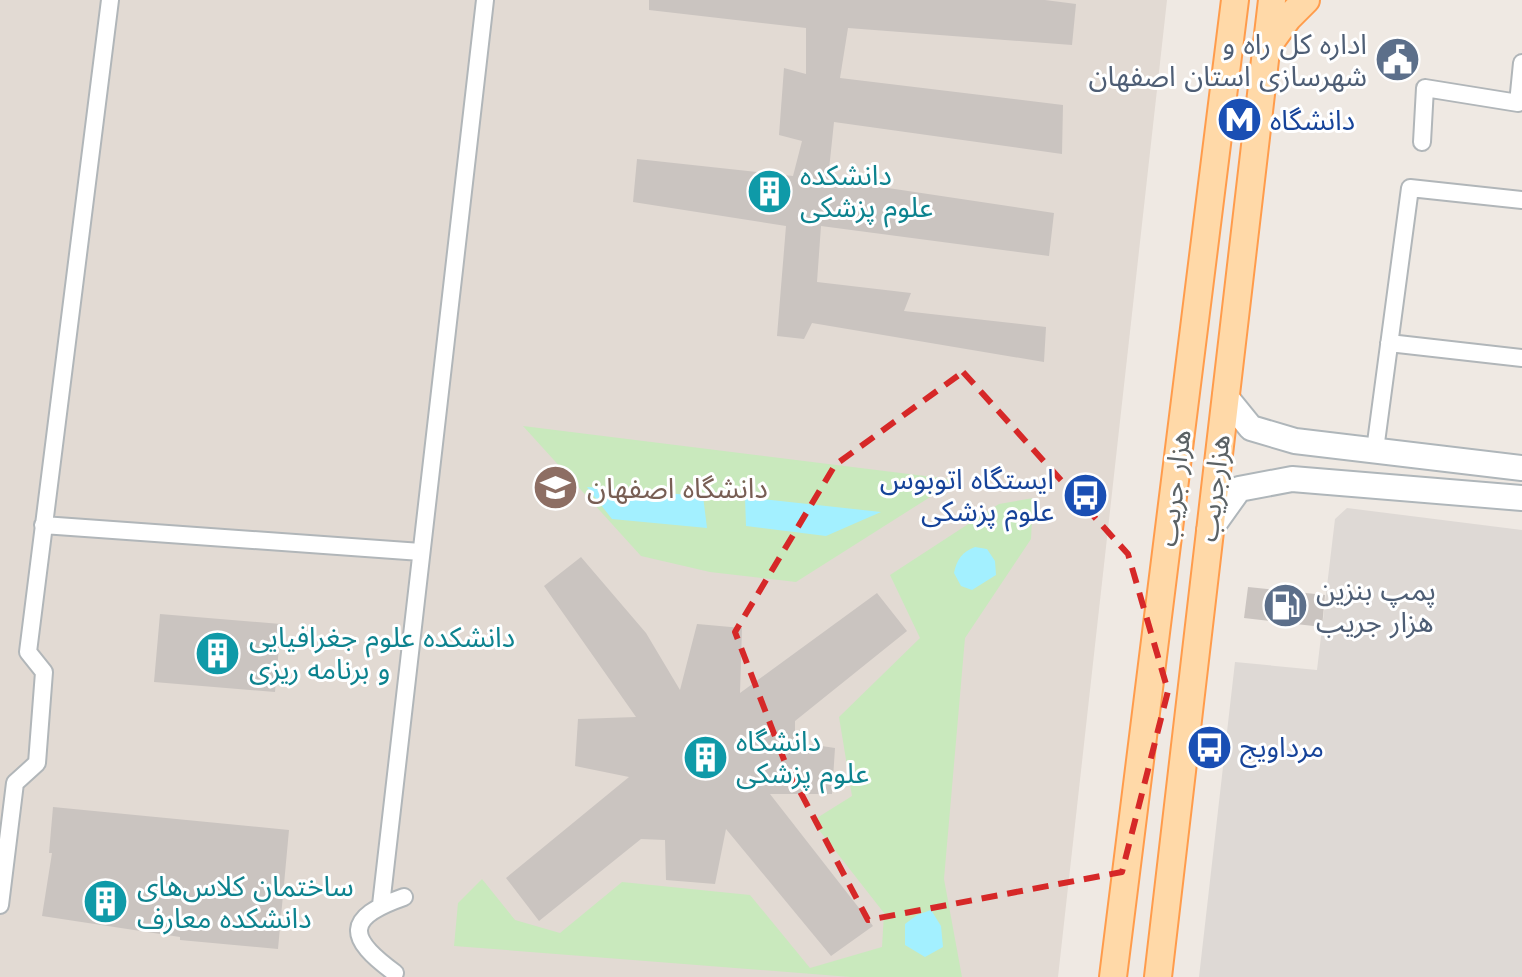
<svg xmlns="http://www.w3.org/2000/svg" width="1522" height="977" font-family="Jost,'Noto Sans Arabic',sans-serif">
	<rect width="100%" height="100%" fill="#efe9e3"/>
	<!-- industrial -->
	<path fill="#ded9d5" d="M1347 508 1522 530V977H1199L1235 662 1317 670 1335 519Z"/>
	<!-- education -->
	<path fill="#e2dad3" d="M0 0H1167L1058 977H0Z"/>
	<!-- green -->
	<path fill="#c9e9bd" d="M523 426 957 480 796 582 710 572 641 556Z
		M1033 498 1031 539 965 638 944 879 962 977H851L454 946 458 903 482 879 515 920 560 933 622 882 750 895 810 968 882 947 884 913 812 821 852 796 839 717 920 638 890 575 999 504Z"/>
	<!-- water -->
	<path fill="#a3f0ff" d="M587 487 703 496 707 528 612 519Z
		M745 497 881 512 826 536 746 526Z
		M975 547 987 549 995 561 996 575 972 590 961 586 954 573C957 559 962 552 975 547Z
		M931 910 941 926 943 947 925 957 905 945V924L917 915Z"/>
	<!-- building -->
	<path fill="#cac4c0" d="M649 0H1045L1076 4 1072 45 848 28 840 78 1063 105 1062 154 834 122 828 179 1054 213 1049 256 821 226 817 282 911 293 904 311 1046 327 1044 362 812 323 804 339 777 336 786 226 633 202 637 159 793 176 802 141 779 135 784 68 806 74V28L649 10Z
		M581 557 646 633 680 690 697 624 742 628 740 693 877 593 907 631 795 721V742L835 748 832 794H770L873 926 831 956 726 829 715 884 666 880 665 840 641 839 539 921 506 878 629 777 575 766 578 719 636 717 544 586Z
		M1248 587 1325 595 1322 627 1244 618Z
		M160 614 281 624 275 692 154 682Z
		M53 807 289 830 278 949 180 940V937L42 916 52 853H49Z"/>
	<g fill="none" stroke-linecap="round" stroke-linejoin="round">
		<defs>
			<path id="street" d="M1422 142 1425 88 1518 103 1522 63
				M1389 343 1522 358
				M1375 450 1410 188 1522 200
				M43 525 421 552
				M0 905 15 783 37 763 44 672 28 652 110 0
				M381 905 485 0
				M395 973C347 938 344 918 404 897"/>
			<path id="secondary" d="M1225 396 1251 428 1295 441 1522 468
				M1209 531 1239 489 1292 479 1522 498"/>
			<path id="primary" d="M1267 47 1288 18 1306 0
				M1113 977 1235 0
				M1158 977 1272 0"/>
		</defs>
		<!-- street casing -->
		<use href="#street" stroke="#b1b6b9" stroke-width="20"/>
		<!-- secondary casing -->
		<use href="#secondary" stroke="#afb6ba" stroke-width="28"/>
		<!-- primary casing -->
		<use href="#primary" stroke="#ff9c4c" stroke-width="30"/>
		<!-- street -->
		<use href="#street" stroke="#fff" stroke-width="16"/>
		<!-- secondary -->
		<use href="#secondary" stroke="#fff" stroke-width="24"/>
		<!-- primary -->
		<use href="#primary" stroke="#ffd9a8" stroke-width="26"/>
	</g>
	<!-- marked area -->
	<path fill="none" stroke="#d62828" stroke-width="6" stroke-dasharray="16 10" stroke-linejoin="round" d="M963 372 1128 554 1168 691 1122 872 868 920 786 765 735 632 835 465Z"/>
	<!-- icons -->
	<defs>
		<symbol id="civic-disc" viewBox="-11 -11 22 22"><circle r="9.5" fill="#5c6f8a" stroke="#fff"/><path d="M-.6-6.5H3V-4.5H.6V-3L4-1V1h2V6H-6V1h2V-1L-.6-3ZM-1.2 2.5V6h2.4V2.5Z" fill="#fff"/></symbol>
		<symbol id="metro-disc" viewBox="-11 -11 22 22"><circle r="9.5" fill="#1a4fb4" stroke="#fff"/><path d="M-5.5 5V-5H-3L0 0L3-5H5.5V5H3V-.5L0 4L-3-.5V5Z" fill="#fff"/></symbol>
		<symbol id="building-disc" viewBox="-11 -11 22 22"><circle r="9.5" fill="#0f9aa8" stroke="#fff"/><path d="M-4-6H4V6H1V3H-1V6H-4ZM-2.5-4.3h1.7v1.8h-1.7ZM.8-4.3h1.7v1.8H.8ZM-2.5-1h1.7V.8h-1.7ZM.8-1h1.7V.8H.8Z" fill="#fff"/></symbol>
		<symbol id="university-disc" viewBox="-11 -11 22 22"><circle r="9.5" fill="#8d6e63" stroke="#fff"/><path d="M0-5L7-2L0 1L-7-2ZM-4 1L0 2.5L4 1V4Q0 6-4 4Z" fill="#fff"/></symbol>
		<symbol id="bus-disc" viewBox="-11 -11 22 22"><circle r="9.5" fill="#1a4fb4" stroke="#fff"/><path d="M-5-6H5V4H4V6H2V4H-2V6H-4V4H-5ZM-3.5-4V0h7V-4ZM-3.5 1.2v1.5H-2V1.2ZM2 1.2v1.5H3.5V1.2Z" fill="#fff"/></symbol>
		<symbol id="fuel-disc" viewBox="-11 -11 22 22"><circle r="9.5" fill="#5c6f8a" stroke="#fff"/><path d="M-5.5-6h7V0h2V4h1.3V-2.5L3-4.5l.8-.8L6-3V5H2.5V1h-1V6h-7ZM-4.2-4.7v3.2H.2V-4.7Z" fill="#fff"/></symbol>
	</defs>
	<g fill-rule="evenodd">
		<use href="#civic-disc" x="1372" y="34" width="51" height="51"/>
		<use href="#metro-disc" x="1214" y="94" width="51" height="51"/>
		<use href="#building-disc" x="744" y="166" width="51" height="51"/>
		<use href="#university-disc" x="530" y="462" width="51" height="51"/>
		<use href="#bus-disc" x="1060" y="470" width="51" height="51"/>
		<use href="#fuel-disc" x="1260" y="580" width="51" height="51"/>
		<use href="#building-disc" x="192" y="628" width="51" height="51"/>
		<use href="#bus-disc" x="1184" y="722" width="51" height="51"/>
		<use href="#building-disc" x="680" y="732" width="51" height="51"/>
		<use href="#building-disc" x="80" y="876" width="51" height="51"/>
	</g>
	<g text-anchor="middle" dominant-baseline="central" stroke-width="6" stroke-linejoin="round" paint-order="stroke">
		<!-- service labels -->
		<g font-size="28" fill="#4e5e75" stroke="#fff" text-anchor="end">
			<text x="1367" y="44">اداره کل راه و<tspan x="1367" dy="32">شهرسازی استان اصفهان</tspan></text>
			<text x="1316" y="590" text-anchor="start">پمپ بنزین<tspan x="1316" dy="32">هزار جریب</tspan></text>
		</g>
		<!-- transit labels -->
		<g font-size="28" fill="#164399" stroke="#fff" text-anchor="start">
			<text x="1270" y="120">دانشگاه</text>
			<text x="1054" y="479" text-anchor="end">ایستگاه اتوبوس<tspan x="1054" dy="32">علوم پزشکی</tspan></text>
			<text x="1240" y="747">مرداویج</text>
		</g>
		<!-- culture labels -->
		<g font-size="28" fill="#0d838f" stroke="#fff" text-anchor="start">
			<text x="800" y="175">دانشکده<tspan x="800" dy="32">علوم پزشکی</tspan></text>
			<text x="249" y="637">دانشکده علوم جغرافیایی<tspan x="249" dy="32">و برنامه ریزی</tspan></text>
			<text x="736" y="741">دانشگاه<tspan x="736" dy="32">علوم پزشکی</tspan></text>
			<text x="137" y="886">ساختمان کلاس‌های<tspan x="137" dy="32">دانشکده معارف</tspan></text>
		</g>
		<!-- education labels -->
		<g font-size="28" fill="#785e54" stroke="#fff" text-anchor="start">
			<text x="587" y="488">دانشگاه اصفهان</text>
		</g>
		<!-- street labels -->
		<g font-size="28" fill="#5b6265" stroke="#fff">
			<text transform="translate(1174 488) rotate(-83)">هزار جریب</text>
			<text transform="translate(1214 488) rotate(-83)">هزارجریب</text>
		</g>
	</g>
</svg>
